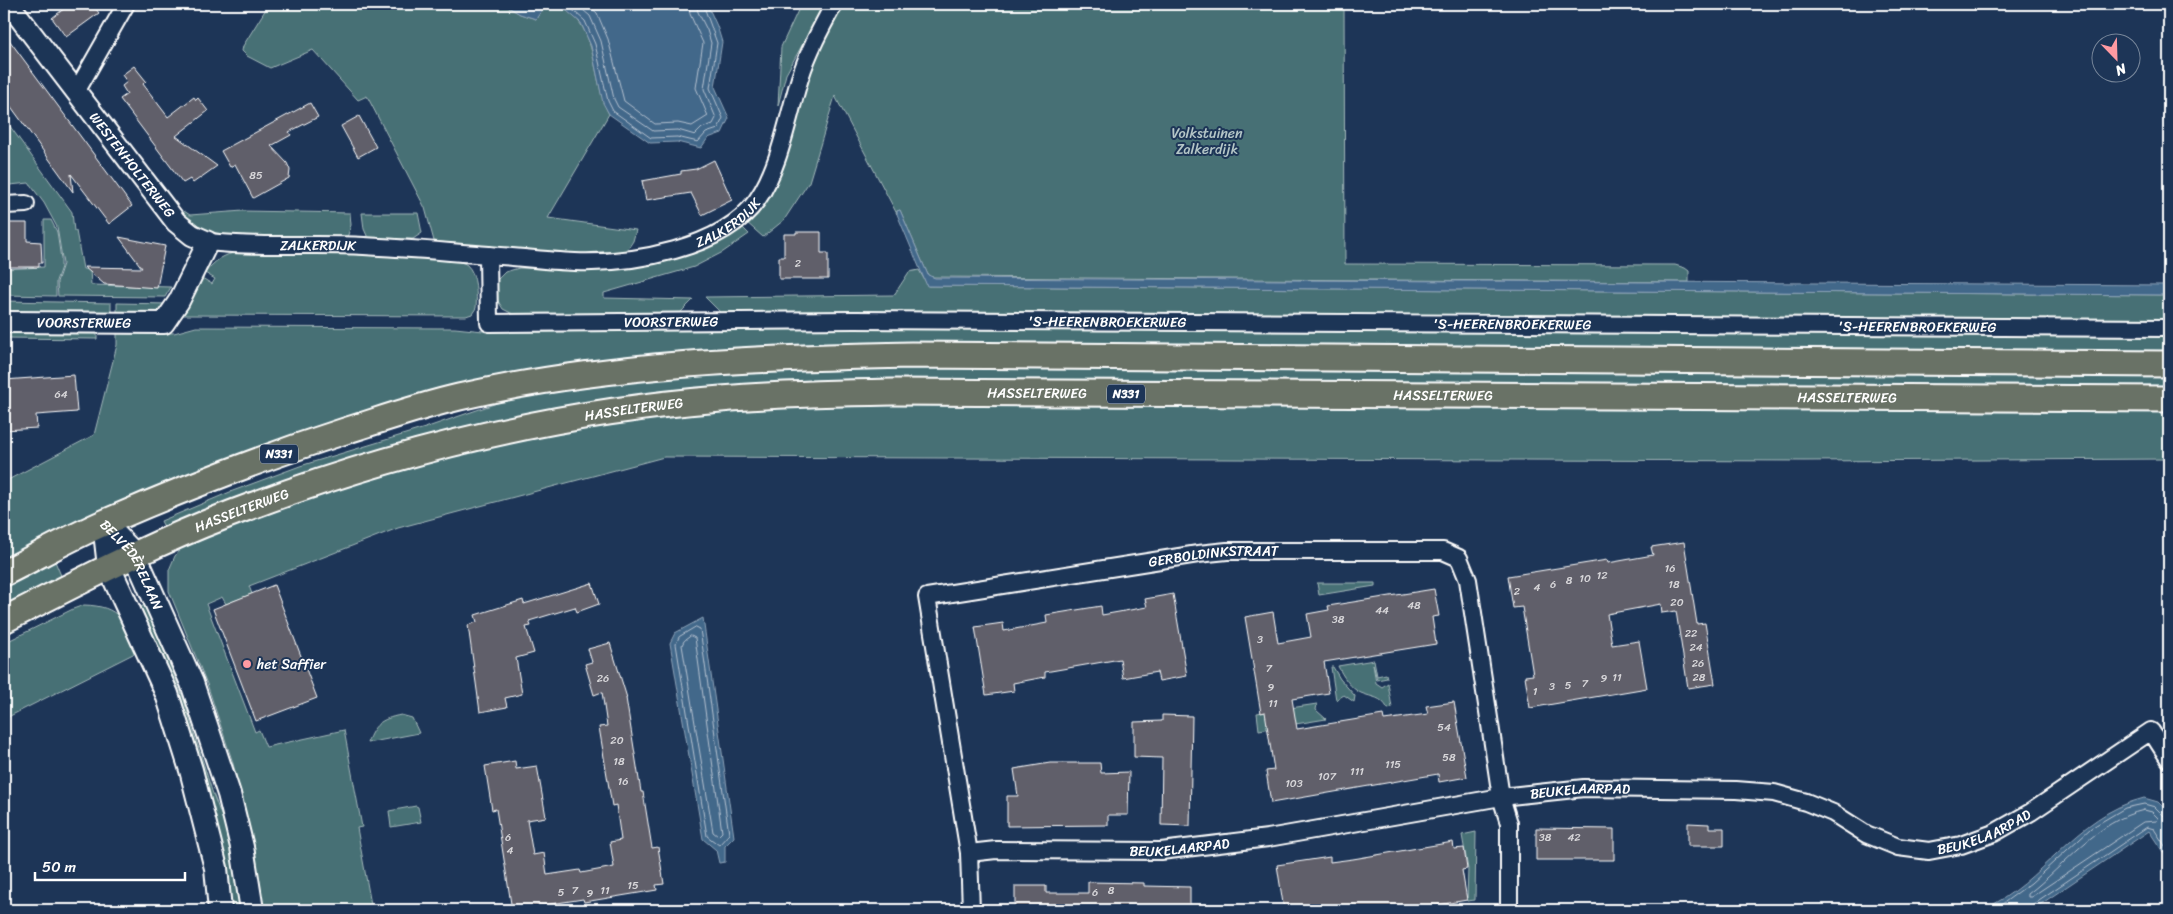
<svg xmlns="http://www.w3.org/2000/svg" width="2173" height="914" font-family="Sriracha,sans-serif">
	<rect width="100%" height="100%" fill="#1d3557"/>
	<filter id="ink" filterUnits="userSpaceOnUse"><feTurbulence type="fractalNoise" baseFrequency=".02" numOctaves="2"/><feDisplacementMap in="SourceGraphic" scale="10" xChannelSelector="R" yChannelSelector="G"/><feConvolveMatrix kernelMatrix="1 2 1 2 8 2 1 2 1" color-interpolation-filters="sRGB"/></filter>
	<g filter="url(#ink)">
		<!-- green -->
		<path fill="#477074" stroke="#a3b8ba" d="M269 4H503L520 14 536 19 546 4C600 8 590 79 609 114L548 218 636 230 633 241 625 253 579 255 497 249 434 241 425 208 367 96 358 100 313 50 270 68 247 56 242 51 243 46Z
			M801 4H825L786 74 778 106 781 47Z
			M840 4H1344L1345 264 1675 265 1685 268 1689 271V282L931 277 928 275 900 210 897 211V214L835 96 809 182 784 220 763 237 746 222 812 63Z
			M4 118 72 212 74 231H76L83 269H90L91 285 171 287 165 297 58 296 57 282 63 264 57 227 44 203 29 183 10 185 4 142Z
			M184 211 190 215 243 211 350 213 351 225 347 238 231 235C211 233 198 229 183 216Z
			M362 213H418L422 233 413 239 368 238 364 229Z
			M44 220H51L57 232 61 259V267L56 281V296L4 295V269L44 267Z
			M741 226 749 234 723 252 694 267 604 293V298L693 300 679 314 515 315 503 309 496 298V281L505 272 519 268 586 271 619 268Z
			M239 252C272 253 450 251 467 265 477 274 477 296 476 308L472 314 466 316 183 315 202 278 212 284 215 279 205 273C214 261 224 254 239 252Z
			M919 270 928 286 2169 295V321L721 313 705 297 894 295 909 272Z
			M4 301 111 303V313L4 311Z
			M117 303 168 304 154 314 117 313Z
			M196 327 455 328 483 331 545 332 783 328 2169 336V354L875 346 370 411C302 431 234 453 169 482 114 507 59 534 4 560V482L94 435 117 345V331L174 333Z
			M4 330 97 331V339L4 338Z
			M838 367 2169 375V390L706 389 165 529 161 521 230 492 300 466 425 428 520 395 636 379Z
			M836 403 2169 410V459L1804 461 664 457 398 528 249 586 252 594 226 604 222 597 206 604 255 732 259 730 266 747 344 730 362 827 357 828 372 910H258L240 790 232 760 207 684 169 591V570L175 556 184 545 274 509 415 464 539 436 666 415Z
			M54 559 62 578 4 607V583Z
			M1317 583H1375V586L1319 595Z
			M84 605C120 606 124 621 141 650L4 719V643L73 609Z
			M145 605 183 697 212 791 236 855 245 910H227L136 609Z
			M1374 660 1377 676 1386 674 1387 678 1377 680 1373 664 1376 683 1382 687 1388 683 1392 708 1388 709C1381 696 1373 698 1361 693 1351 689 1342 675 1338 666Z
			M1331 667H1333L1340 679 1355 696 1354 702 1344 695 1336 700Z
			M1317 704 1316 710 1326 719 1259 730 1257 713Z
			M401 715 412 718 419 733 367 743C374 725 380 719 401 715Z
			M416 806 418 807 421 822 391 827 389 811Z
			M1476 832 1475 900 1467 901 1468 869 1462 835Z"/>
		<!-- water -->
		<path fill="#43678a" stroke="#8ea4b9" d="M503 4H546L536 19 520 14Z
			M547 4H707L717 26 722 42 715 87 729 118 722 133 708 138 701 148 677 142 650 143 609 114 603 103 591 46 581 23 560 5Z
			M900 210 928 275 935 278 2169 285V295L927 286 897 214V211Z
			M703 618 734 837 725 846V862L719 863 716 850 703 839 670 643 675 633Z
			M2144 798 2158 802 2169 813V861L2149 831 2032 910H1982C2044 883 2073 816 2144 798Z"/>
		<g fill="none" stroke-linecap="round" stroke-linejoin="round">
			<!-- shore -->
			<path stroke="#b4c2d0" stroke-width="1" d="M566 4 585 21 595 44 608 101 613 111 651 138 677 137 698 142 706 133 718 129 723 118 710 88 717 43 703 4
				M576 4 590 16 601 41 614 99 618 107 653 131 678 130 695 135 702 128 713 124 716 118 704 89 711 43 707 30 698 12 696 4
				M587 4 597 13 608 39 624 101 655 124 678 123 692 126 708 116 696 88 703 43 690 14 689 4
				M696 627 700 629 729 834 719 845 707 836 676 644 679 637Z
				M691 636 695 638 722 832 718 836 713 832 682 645 684 641Z
				M2144 810 2152 812 2158 818 2157 821 2143 822 2031 897H2028V894C2066 865 2096 821 2144 810Z
				M1994 910 2031 883 2091 828 2125 808 2144 804 2155 807 2164 816 2169 817
				M2030 910 2033 904 2147 827 2154 829 2169 852"/>
		</g>
		<!-- building -->
		<path fill="#615f6b" stroke="#fff" d="M70 4H92L99 13 66 37 52 18Z
			M4 33 132 206 109 224 71 174 73 192 4 97Z
			M134 66 146 81 143 84 168 117 194 97 196 100 198 98 208 111 176 136 217 166 193 183 190 179 183 183 120 99 127 94 122 86 127 82 122 75Z
			M310 103 318 117 289 132 291 135 271 146 287 163 290 170 289 178 253 198 235 164 230 167 221 151Z
			M359 116 376 147 358 157 341 126Z
			M714 160 732 200 702 215 691 193 646 200 642 181 681 174V171L696 169Z
			M4 223H27V241L41 242 42 263H39V267H5Z
			M796 232H821V253H828V279H779V257H784V234H796Z
			M119 237 165 246 157 288 104 284 84 267 142 268Z
			M74 375 77 412 36 415 37 428 4 430V380Z
			M1684 542 1697 624 1705 623 1715 684 1688 688 1676 611 1662 613 1661 604 1607 614 1612 645 1639 641 1647 688 1530 708 1525 676 1533 675 1522 607 1513 608 1508 576 1607 560 1608 563 1653 555 1651 547Z
			M592 583 599 604 577 612 575 607 529 621 531 626 526 627 534 653 516 658 522 694 505 698 507 707 480 712 468 625 477 622 475 615 523 600 524 604Z
			M274 585 317 698 256 721 213 609Z
			M1434 589 1439 616 1432 617 1436 644 1324 662 1329 693 1292 699 1297 729 1383 715 1384 720 1428 714 1426 706 1454 702 1467 777 1439 782 1438 774 1271 803 1266 771 1274 770 1265 712 1261 713 1245 617 1273 612 1278 643 1311 637 1307 614 1329 610 1328 606Z
			M1173 594 1187 676 1159 681 1157 672 1123 678 1120 659 1045 672V677L1013 683 1014 691 986 695 975 627 1003 623 1004 631 1047 623 1046 615 1101 606 1102 615 1147 607 1145 599Z
			M610 643 627 698H626L641 792H643L652 848 658 847 664 884 656 885 657 890 584 902 583 899 512 910 496 809 492 810 485 766 515 761 516 769 537 766 546 817 527 820 533 855 544 853 547 875 580 870 581 873 614 867 610 842 621 840 616 805 612 806 599 727 607 726 602 692 594 695 585 664 592 662 588 649Z
			M1162 715 1192 716 1190 826 1161 825 1162 758 1134 757V722L1162 721Z
			M1050 763H1100L1101 773 1129 772 1128 815H1108V825L1007 826V796H1018L1014 769Z
			M1688 823 1709 824V828H1724V846H1688Z
			M1536 828 1614 829V860H1536Z
			M1453 842 1454 849 1464 848 1467 869 1462 870 1467 900 1409 910H1284L1277 865 1330 857V862L1353 859Z
			M1088 882 1144 883V886L1190 887V910H1015V886H1046V893H1088Z"/>
		<g fill="none" stroke-linecap="round" stroke-linejoin="round">
			<defs>
				<g id="minor">
					<path d="M76 92 126 4"/>
					<path d="M4 205 26 204"/>
					<path id="s1" d="M208 242C260 248 312 243 364 246 406 248 448 252 489 255 518 257 546 261 575 262 631 264 723 249 757 200 780 167 788 116 800 78 808 52 821 28 834 4"/>
					<path id="s2" d="M488 255 489 323 854 320 2169 328"/>
					<path id="s3" d="M969 853 996 850 1161 851 1268 838 1501 797 1584 788 1736 790 1774 793 1806 802 1833 813 1866 834 1898 847 1929 851 1961 845 1994 833 2031 812 2151 731 2169 759"/>
					<path id="s4" d="M971 910 969 853 927 597 1198 554 1227 551H1443L1459 558 1468 580 1501 797 1509 823V910"/>
				</g>
				<g id="tertiary">
					<path id="s5" d="M4 322 164 323 179 301 208 242 192 235 176 222 9 4"/>
				</g>
				<g id="secondary">
					<path id="s6" d="M104 523 135 555 192 683 229 794 242 847 252 910"/>
					<path d="M104 523 109 567 167 694 191 770 216 868 220 910"/>
				</g>
				<g id="primary">
					<path d="M4 573C38 556 71 537 106 522 184 488 264 457 345 431 383 419 420 406 459 397 607 363 760 358 911 355L2169 364"/>
					<path id="s7" d="M4 620C69 587 134 553 202 525 366 459 543 413 721 399 778 394 836 393 893 392L2169 399"/>
				</g>
			</defs>
			<!-- minor casing -->
			<use href="#minor" stroke="#fff" stroke-width="20"/>
			<!-- tertiary casing -->
			<use href="#tertiary" stroke="#fff" stroke-width="24"/>
			<!-- secondary casing -->
			<use href="#secondary" stroke="#fff" stroke-width="26"/>
			<!-- primary casing -->
			<use href="#primary" stroke="#fff" stroke-width="29"/>
			<!-- minor -->
			<use href="#minor" stroke="#1d3557" stroke-width="16"/>
			<!-- tertiary -->
			<use href="#tertiary" stroke="#1d3557" stroke-width="20"/>
			<!-- secondary -->
			<use href="#secondary" stroke="#1d3557" stroke-width="22"/>
			<!-- primary -->
			<use href="#primary" stroke="#697266" stroke-width="25"/>
		</g>
	</g>
	<!-- markers -->
	<circle fill="#ff9aa2" stroke="#1d3557" stroke-width="2" cx="247" cy="664" r="5"/>
	<g text-anchor="middle" dominant-baseline="central" stroke-width="4" stroke-linejoin="round" paint-order="stroke">
		<!-- number labels -->
		<g font-size="11" fill="#d8d7da">
			<text x="256" y="175">85</text>
			<text x="798" y="263">2</text>
			<text x="61" y="394">64</text>
			<text x="1670" y="568">16</text>
			<text x="1602" y="575">12</text>
			<text x="1585" y="578">10</text>
			<text x="1569" y="580">8</text>
			<text x="1553" y="584">6</text>
			<text x="1674" y="584">18</text>
			<text x="1537" y="587">4</text>
			<text x="1517" y="591">2</text>
			<text x="1677" y="602">20</text>
			<text x="1414" y="605">48</text>
			<text x="1382" y="610">44</text>
			<text x="1338" y="619">38</text>
			<text x="1691" y="633">22</text>
			<text x="1260" y="639">3</text>
			<text x="1696" y="647">24</text>
			<text x="1698" y="663">26</text>
			<text x="1269" y="668">7</text>
			<text x="1617" y="677">11</text>
			<text x="1699" y="677">28</text>
			<text x="603" y="678">26</text>
			<text x="1604" y="678">9</text>
			<text x="1585" y="683">7</text>
			<text x="1568" y="685">5</text>
			<text x="1552" y="686">3</text>
			<text x="1271" y="687">9</text>
			<text x="1535" y="691">1</text>
			<text x="1273" y="703">11</text>
			<text x="1444" y="727">54</text>
			<text x="617" y="740">20</text>
			<text x="1449" y="757">58</text>
			<text x="619" y="761">18</text>
			<text x="1393" y="764">115</text>
			<text x="1357" y="771">111</text>
			<text x="1327" y="776">107</text>
			<text x="623" y="781">16</text>
			<text x="1294" y="783">103</text>
			<text x="508" y="837">6</text>
			<text x="1545" y="837">38</text>
			<text x="1574" y="837">42</text>
			<text x="510" y="850">4</text>
			<text x="633" y="885">15</text>
			<text x="575" y="890">7</text>
			<text x="605" y="890">11</text>
			<text x="1111" y="890">8</text>
			<text x="561" y="892">5</text>
			<text x="1095" y="892">6</text>
			<text x="590" y="893">9</text>
		</g>
		<!-- shield labels -->
		<g fill="#1d3557" stroke="#bbc2cd" stroke-width="1">
			<rect x="1107" y="384.5" width="38" height="19" rx="4"/>
			<rect x="260" y="444.5" width="38" height="19" rx="4"/>
		</g>
		<g font-size="12" font-weight="bold" fill="#fff">
			<text x="1126" y="394">N331</text>
			<text x="279" y="454">N331</text>
		</g>
		<!-- park labels -->
		<g font-size="14" fill="#b5c6c7" stroke="#1d3557">
			<text x="1207" y="133">Volkstuinen<tspan x="1207" dy="16">Zalkerdijk</tspan></text>
		</g>
		<!-- street labels -->
		<g font-size="14" fill="#fff" stroke="#1d3557">
			<text transform="translate(132 165) rotate(52)">WESTENHOLTERWEG</text>
			<text stroke="none"><textPath href="#s1" startOffset="529">ZALKERDIJK</textPath></text>
			<text stroke="none"><textPath href="#s1" startOffset="110">ZALKERDIJK</textPath></text>
			<text stroke="none"><textPath href="#s2" startOffset="686">'S-HEERENBROEKERWEG</textPath></text>
			<text stroke="none"><textPath href="#s5" startOffset="80">VOORSTERWEG</textPath></text>
			<text stroke="none"><textPath href="#s2" startOffset="250">VOORSTERWEG</textPath></text>
			<text stroke="none"><textPath href="#s2" startOffset="1091">'S-HEERENBROEKERWEG</textPath></text>
			<text stroke="none"><textPath href="#s2" startOffset="1496">'S-HEERENBROEKERWEG</textPath></text>
			<text stroke="none"><textPath href="#s7" startOffset="1072">HASSELTERWEG</textPath></text>
			<text stroke="none"><textPath href="#s7" startOffset="1478">HASSELTERWEG</textPath></text>
			<text stroke="none"><textPath href="#s7" startOffset="1882">HASSELTERWEG</textPath></text>
			<text stroke="none"><textPath href="#s7" startOffset="668">HASSELTERWEG</textPath></text>
			<text stroke="none"><textPath href="#s7" startOffset="262">HASSELTERWEG</textPath></text>
			<text stroke="none"><textPath href="#s4" startOffset="606">GERBOLDINKSTRAAT</textPath></text>
			<text stroke="none"><textPath href="#s6" startOffset="51">BELVÉDÈRELAAN</textPath></text>
			<text stroke="none"><textPath href="#s3" startOffset="616">BEUKELAARPAD</textPath></text>
			<text stroke="none"><textPath href="#s3" startOffset="1036">BEUKELAARPAD</textPath></text>
			<text stroke="none"><textPath href="#s3" startOffset="211">BEUKELAARPAD</textPath></text>
		</g>
		<!-- poi labels -->
		<g font-size="14" fill="#fff" stroke="#1d3557" text-anchor="start">
			<text x="257" y="664">het Saffier</text>
		</g>
	</g>
	<!-- margin -->
	<rect width="2173" height="914" fill="none" stroke="#1d3557" stroke-width="20"/>
	<rect x="10" y="10" width="2153" height="894" fill="none" stroke="#fff" stroke-width="2" filter="url(#ink)"/>
	<!-- north arrow -->
	<g transform="translate(2116 58) rotate(157)"><circle r="24" fill="#1d3557" stroke="#77869a"/>
	<path d="M0-4L9 19L0 12L-9 19Z" fill="#ff9aa2"/>
	<text y="-8" font-size="14" font-weight="bold" text-anchor="middle" fill="#ffffff">N</text>
	</g>
	<!-- scale -->
	<path d="M35 872v8h150v-8" fill="none" stroke="#ffffff" stroke-width="2.5"/>
	<text x="42" y="872" font-size="15" fill="#ffffff" stroke="#1d3557" stroke-width="4" paint-order="stroke">50 m</text>
</svg>
